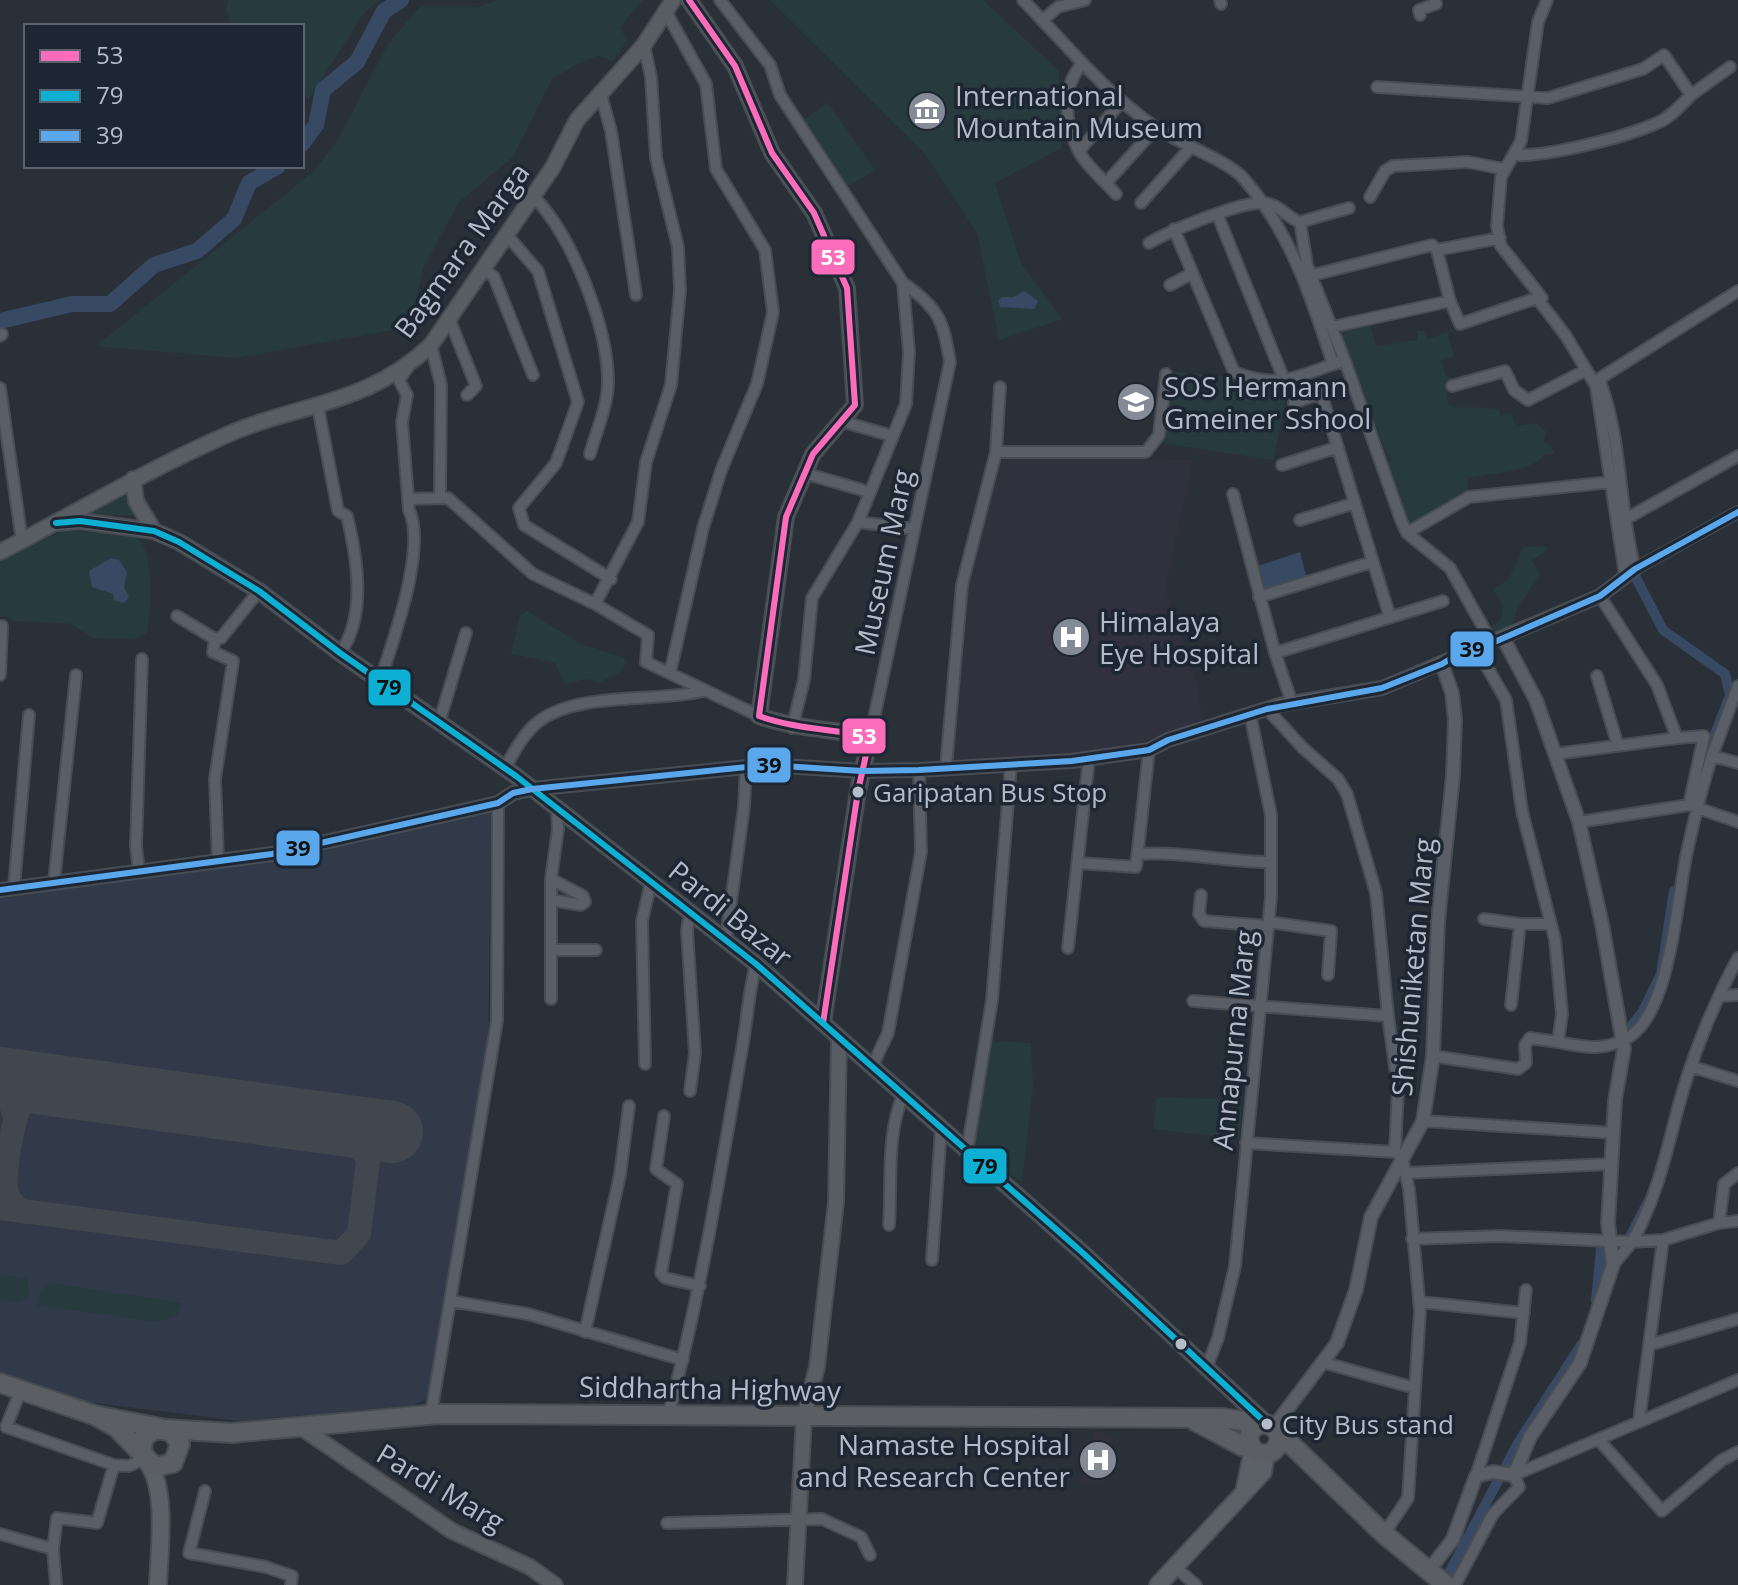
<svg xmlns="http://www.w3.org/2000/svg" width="1738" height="1585" font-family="'Open Sans',sans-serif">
	<rect width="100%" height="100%" fill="#2a3038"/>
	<!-- medical -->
	<path fill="#31303e" d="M1003 456 1193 460 1165 588 1197 683 1203 725 1157 739 1067 756 951 760 965 591Z
		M1094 1430 1114 1437 1104 1483H1080Z"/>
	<!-- airport -->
	<path fill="#313a48" d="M488 810 491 813 488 1049 432 1387 425 1400 413 1405 240 1421 88 1402 0 1374V897L306 855Z"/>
	<!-- green -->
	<path fill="#273a3e" d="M228 0H379L363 14 309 99 302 93V26H232L226 9Z
		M499 0H643L620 27 627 41 613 61 598 56 578 63 551 80 513 157 458 203 423 269 410 327 235 358 96 346 313 172 337 141 388 44 420 7H477Z
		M770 0H983L1059 71 1062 148 995 183 1021 263 1062 319 999 340 977 233 925 154Z
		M828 103 875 170 847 187 802 121Z
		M1370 324 1376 346 1417 340V331H1424L1428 339 1447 332 1454 356 1441 361 1446 376 1457 380 1447 391 1448 405C1465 410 1481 405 1499 410L1500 416 1511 413 1516 426 1536 423 1546 431 1543 442 1551 446 1555 454H1545C1533 473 1489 473 1467 479L1469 492 1408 530 1387 463 1391 460 1371 420 1340 335 1342 329Z
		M1168 371 1232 377 1289 388 1273 460 1161 443Z
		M122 492 138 513 136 515H89L88 511Z
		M63 531 134 534C156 550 151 608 147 633L136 639 93 638 72 624 18 621 0 615V561Z
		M1545 546 1547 550 1532 560 1540 575 1518 607 1511 627 1498 640 1490 634 1493 625 1500 621 1503 605 1493 589 1509 579 1523 547Z
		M527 611 581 644 622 657 627 662 620 673 598 683 588 679 565 684 555 663 511 654 520 616Z
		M990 1041 1031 1043 1033 1087 1022 1181 974 1154Z
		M1156 1097 1242 1100 1239 1139 1153 1129Z
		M0 1275 27 1279 29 1296 19 1302 0 1300Z
		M51 1283 182 1303 178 1315 158 1322 37 1305 40 1292Z"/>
	<!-- water -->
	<path fill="#384963" d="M1024 291 1038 301 1034 309 1000 307 998 301 1002 297H1014Z
		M1300 552 1306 576 1259 591 1254 567Z
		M111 558 119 560 127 572 124 587 129 597 124 603 114 600 113 594 92 587 89 571Z"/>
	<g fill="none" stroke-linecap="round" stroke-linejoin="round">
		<!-- stream -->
		<path stroke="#384963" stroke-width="3" d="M1627 1235 1649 1192
			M1599 1272 1609 1260"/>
		<!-- canal -->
		<path stroke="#384963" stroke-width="10" d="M1634 574 1663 630 1725 674 1730 695 1711 745
			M1627 1032 1643 1011 1661 974 1674 891
			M1596 1300 1601 1249
			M1448 1575 1518 1443 1581 1345"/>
		<!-- river -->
		<path stroke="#384963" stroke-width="16" d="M302 144 316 125 323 90 357 62 384 11 401 0
			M0 321 72 304H110L154 265 197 251 234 219 249 183 278 166"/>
		<!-- taxiway -->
		<path stroke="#42464e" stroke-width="24" d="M0 1085 9 1097 15 1117
			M0 1208 341 1253 359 1234 368 1161 357 1137 337 1124
			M25 1212C17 1208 10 1203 7 1194 2 1179 13 1114 23 1101 34 1089 48 1086 64 1087"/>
		<!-- runway -->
		<path stroke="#42464e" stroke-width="62" d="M0 1078 392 1132"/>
		<defs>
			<path id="minor" d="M720 0 770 65 780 95 903 283C939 308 943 320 950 362L870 737
				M1023 0C1066 44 1103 91 1155 127 1177 143 1228 160 1244 179 1290 231 1312 299 1333 364
				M1220 0 1221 4
				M665 10 706 84 716 169 765 250 773 312 757 384 722 468 703 528 670 673
				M1420 15 1419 10 1436 4 1435 0
				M1043 20 1058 7 1085 0
				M644 45 651 77 656 158 678 247 680 290 671 385 646 462 638 522 595 604 648 635 646 662 759 716
				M1081 65C1061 89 1065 123 1078 150 1086 166 1104 180 1116 194
				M1377 87 1548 98 1643 69 1664 55 1691 95 1730 67
				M600 91 611 131 636 295
				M1079 151 1122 101
				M1515 155C1547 157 1626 137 1657 123 1670 118 1681 105 1691 95
				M1106 183 1156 128
				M533 196C572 235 608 327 608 382 608 405 596 432 590 454
				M1370 197 1385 171 1393 166 1468 162 1504 169
				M1141 203 1191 147
				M1218 216 1285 382
				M1300 222 1349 208
				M1174 229 1234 372C1280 390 1297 376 1340 362
				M506 234 538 271 578 402 556 463 519 508 524 525 611 579
				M1149 243C1170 231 1239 202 1262 203 1279 203 1286 217 1300 222L1307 265 1345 361 1401 520 1407 533 1450 568 1492 643
				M1437 250 1500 238
				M483 268 494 277 533 375
				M1313 275 1432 245 1437 250 1450 301 1460 324 1537 298 1566 336 1596 386 1625 575
				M1170 285 1191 274
				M1738 291 1599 379C1623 440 1618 506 1635 569L1738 512
				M1542 298 1501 246 1497 226 1501 177 1521 141 1538 22 1547 0
				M449 318 476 386 467 395
				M1332 327 1450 301
				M0 336 2 334
				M431 345 441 385 440 497
				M1452 386 1505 371 1514 390 1528 400 1586 370
				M0 388 22 541
				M1294 403 1321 393 1390 617
				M321 404 319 412 338 511 347 516C357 557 367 616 340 653
				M841 421 892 436
				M996 452 1000 387
				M1282 465 1338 447
				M804 473 869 492
				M1233 494 1275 653 1292 703
				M409 499 448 498 533 574 595 604
				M1300 520 1355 503
				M1624 520 1738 456
				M858 522 914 529
				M1407 533 1469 497 1611 482
				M1600 596 1657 685 1677 738 1704 736 1689 805
				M1259 597 1372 562
				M177 616 215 639 221 638 259 591
				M215 639 213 652 233 661 215 779 218 860
				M1475 646 1506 700 1522 811 1555 940 1562 1014 1558 1042C1584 1047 1604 1052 1629 1037 1671 1011 1677 897 1687 852 1694 820 1702 787 1712 756L1738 763
				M1275 653 1443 601
				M0 675 2 626
				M1597 676 1618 746
				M380 681C393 641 427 548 409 510L402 422 407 395 399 380 408 367
				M439 723 466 633
				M792 728 804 680 812 598 858 522 906 404 909 352 903 283
				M1555 754 1677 738
				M1712 756 1738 686
				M946 767 962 585 996 452H1146L1159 435 1166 374
				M505 768C514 752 523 734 538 722 577 691 655 703 703 691
				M1579 822 1689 805 1738 822
				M1138 854C1182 851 1226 862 1270 862
				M1079 863 1136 867 1149 750
				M139 871 136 846 142 659
				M54 882 76 675
				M14 887 29 715
				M1201 895 1199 914 1204 921 1269 926
				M551 900 581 905 585 902 583 896 551 879
				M1484 919 1520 924
				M1269 922 1331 931 1328 975
				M726 938 744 807 746 766
				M1068 948 1089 758
				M551 950H596
				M1721 996 1738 995
				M551 999V879L558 829 557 810
				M1193 1001 1388 1016 1376 893 1347 794 1338 779 1303 748 1267 709
				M1511 1005 1520 924H1550
				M1388 1016 1398 1088 1395 1152
				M1433 1056 1518 1069 1526 1063 1525 1045 1530 1038 1558 1042
				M645 1064 642 921 651 882
				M872 1067 888 1033 921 852 919 770
				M1693 1067 1738 1081
				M690 1091 695 1053 687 931 690 912
				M664 1116 656 1169 677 1184 661 1273 665 1278 700 1286
				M1423 1121 1614 1133
				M1246 1143 1395 1152 1402 1157 1409 1189 1420 1311 1408 1498 1384 1534
				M967 1152 992 1000 1011 764
				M1405 1173 1611 1164
				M1719 1223 1738 1221
				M889 1225C892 1181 886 1136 903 1095
				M1412 1239 1500 1236 1632 1242C1656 1200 1666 1154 1678 1108 1691 1059 1714 1002 1738 958
				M932 1260 941 1129
				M1613 1265 1632 1242 1663 1240
				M450 1301 528 1314 683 1360
				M1420 1302 1524 1313
				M585 1332 620 1175 629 1106
				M1649 1345 1738 1319
				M1325 1363 1415 1388
				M1206 1369 1218 1338 1235 1266 1271 897V815L1250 714
				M21 1390 6 1427 114 1465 129 1466 144 1459
				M431 1414 497 1021 498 803
				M668 1416C700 1297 720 1175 741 1054 747 1024 748 994 756 964
				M1639 1421 1663 1240 1719 1223 1724 1184 1738 1173
				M1599 1440 1662 1511 1722 1460 1738 1452
				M1476 1476 1520 1343 1526 1290
				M205 1491 189 1553 266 1567 292 1576 291 1585
				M667 1523 822 1519 861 1537 870 1555
				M0 1534 53 1549
				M1175 1567 1196 1585
				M56 1585 53 1549 57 1518 97 1523 114 1465
				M1455 1585 1493 1514 1519 1487 1514 1475 1738 1380"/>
			<path id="tertiary" d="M0 890 272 854 498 803 513 793 532 789 766 765 862 771 919 770 1072 761 1149 750 1168 740 1279 705 1382 688 1600 596 1635 569
				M1273 1428 1337 1343 1356 1290 1371 1217 1423 1121 1433 1056 1438 921 1453 776 1455 719 1452 693 1442 664
				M1427 1573 1453 1539 1476 1476 1493 1472 1514 1475 1530 1437 1580 1363 1613 1265 1608 1223 1615 1100 1624 1049 1602 924 1579 822 1536 700 1503 638"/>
			<path id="secondary" d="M689 0 735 66 772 153 814 213 847 288 855 405 813 454 786 517 759 716C795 729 832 729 870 737L858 791 823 1023
				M133 479 136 501 154 531
				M56 523 80 521 154 531 179 542 259 591 340 653 516 776 756 964 1084 1254 1267 1424
				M0 552C74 514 145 471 222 437 299 402 365 407 431 345L553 167 577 120 644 45 673 0
				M302 1428 452 1531 530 1567 555 1585
				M795 1585 804 1417 817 1367 836 1202 839 1037"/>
			<path id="primary" d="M147 1462C168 1488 159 1552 158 1585
				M1245 1487 1253 1450
				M1158 1585 1263 1472 1266 1454"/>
			<path id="trunk" d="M0 1383 94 1415 161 1428
				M94 1415 116 1427 155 1467 173 1463 180 1444 171 1431 155 1429 143 1438 142 1454
				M1195 1421 1242 1446H1250
				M1249 1439a15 15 0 1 1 30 0a15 15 0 1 1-30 0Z
				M166 1429 232 1433 438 1414 1223 1418 1262 1424
				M1275 1429 1384 1534 1446 1585"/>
		</defs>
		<!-- minor casing -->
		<use href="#minor" stroke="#484c53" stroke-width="14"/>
		<!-- tertiary casing -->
		<use href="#tertiary" stroke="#484c53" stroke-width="16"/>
		<!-- secondary casing -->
		<use href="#secondary" stroke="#484c53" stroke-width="18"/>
		<!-- primary casing -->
		<use href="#primary" stroke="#484c55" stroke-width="20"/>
		<!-- trunk casing -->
		<use href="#trunk" stroke="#474c53" stroke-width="22"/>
		<!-- minor -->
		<use href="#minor" stroke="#5a5e66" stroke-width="10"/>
		<!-- tertiary -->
		<use href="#tertiary" stroke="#5a5e66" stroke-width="12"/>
		<!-- secondary -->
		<use href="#secondary" stroke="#595d64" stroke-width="14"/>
		<!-- primary -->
		<use href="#primary" stroke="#5c6168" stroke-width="16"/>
		<!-- trunk -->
		<use href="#trunk" stroke="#5b5f64" stroke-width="18"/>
		<defs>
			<path id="bus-1" d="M689 0 735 66 772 153 814 213 847 288 855 405 813 454 786 517 759 716C795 729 832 729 870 737L858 791 823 1023"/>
			<path id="bus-2" d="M56 523 80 521 154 531 179 542 259 591 340 653 516 776 756 964 1084 1254 1267 1424"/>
			<path id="bus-3" d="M0 890 272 854 498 803 513 793 532 789 766 765 862 771 919 770 1072 761 1149 750 1168 740 1267 709 1382 688 1442 664 1462 652 1492 643 1600 596 1635 569 1738 512"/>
		</defs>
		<!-- bus-1 casing -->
		<use href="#bus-1" stroke="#1d2633" stroke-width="12"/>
		<!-- bus-2 casing -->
		<use href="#bus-2" stroke="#1d2633" stroke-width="12"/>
		<!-- bus-3 casing -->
		<use href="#bus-3" stroke="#1d2633" stroke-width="12"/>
		<!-- bus-1 -->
		<use href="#bus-1" stroke="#fb6dba" stroke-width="6"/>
		<!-- bus-2 -->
		<use href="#bus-2" stroke="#0dafd3" stroke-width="6"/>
		<!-- bus-3 -->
		<use href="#bus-3" stroke="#5aa8eb" stroke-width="6"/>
	</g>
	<!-- icons -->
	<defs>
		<symbol id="museum-disc" viewBox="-11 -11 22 22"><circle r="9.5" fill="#848b96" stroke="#1d2633"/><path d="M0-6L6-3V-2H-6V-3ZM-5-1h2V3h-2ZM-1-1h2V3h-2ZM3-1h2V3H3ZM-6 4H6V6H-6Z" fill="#fff"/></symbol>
		<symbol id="university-disc" viewBox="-11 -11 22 22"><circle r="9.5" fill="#848b96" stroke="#1d2633"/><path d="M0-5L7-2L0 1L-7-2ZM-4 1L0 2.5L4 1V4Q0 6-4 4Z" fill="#fff"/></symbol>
		<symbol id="hospital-disc" viewBox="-11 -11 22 22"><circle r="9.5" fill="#848b96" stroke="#1d2633"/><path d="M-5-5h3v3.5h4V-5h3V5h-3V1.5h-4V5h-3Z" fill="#fff"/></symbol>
	</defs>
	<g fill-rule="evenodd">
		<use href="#museum-disc" x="905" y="89" width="44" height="44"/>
		<use href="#university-disc" x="1114" y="380" width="44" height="44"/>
		<use href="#hospital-disc" x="1049" y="615" width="44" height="44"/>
		<use href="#hospital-disc" x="1076" y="1438" width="44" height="44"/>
	</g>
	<!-- markers -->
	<g fill="#b4bcc9" stroke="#1d2633" stroke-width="3">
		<circle cx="858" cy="792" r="7"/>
		<circle cx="1181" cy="1344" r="7"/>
		<circle cx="1267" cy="1424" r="7"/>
	</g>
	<g text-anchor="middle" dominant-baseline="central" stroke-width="7" stroke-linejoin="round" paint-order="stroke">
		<!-- bus labels -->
		<g font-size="26" fill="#b4bcc9" stroke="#1d2633" text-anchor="start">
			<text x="873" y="792">Garipatan Bus Stop</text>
			<text x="1282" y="1424">City Bus stand</text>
		</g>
		<!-- poi labels -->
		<g font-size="28" fill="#b4bcc9" stroke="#1d2633" text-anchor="start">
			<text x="955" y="95">International<tspan x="955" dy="32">Mountain Museum</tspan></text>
			<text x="1164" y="386">SOS Hermann<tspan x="1164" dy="32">Gmeiner Sshool</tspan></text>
			<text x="1099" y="621">Himalaya<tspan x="1099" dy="32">Eye Hospital</tspan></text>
			<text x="1070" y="1444" text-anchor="end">Namaste Hospital<tspan x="1070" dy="32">and Research Center</tspan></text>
		</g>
		<!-- street labels -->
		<g font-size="28" fill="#b4bcc9" stroke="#1d2633">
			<text transform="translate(461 250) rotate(-54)">Bagmara Marga</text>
			<text transform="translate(883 562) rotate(-78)">Museum Marg</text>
			<text transform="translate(731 913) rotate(39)">Pardi Bazar</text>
			<text transform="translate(1412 967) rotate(-85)">Shishuniketan Marg</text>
			<text transform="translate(1233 1040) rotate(-84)">Annapurna Marg</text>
			<text transform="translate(710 1388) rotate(1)">Siddhartha Highway</text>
			<text transform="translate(441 1487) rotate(31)">Pardi Marg</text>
		</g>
	</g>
	<g stroke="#1d2633" stroke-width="3">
		<rect x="810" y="238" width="46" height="38" rx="8" fill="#fb6dba"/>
		<rect x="1449" y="630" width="46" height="38" rx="8" fill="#5aa8eb"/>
		<rect x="367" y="668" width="45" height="39" rx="8" fill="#0dafd3"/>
		<rect x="841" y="717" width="46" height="38" rx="8" fill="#fb6dba"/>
		<rect x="746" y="746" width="46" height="38" rx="8" fill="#5aa8eb"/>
		<rect x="275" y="829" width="46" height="38" rx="8" fill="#5aa8eb"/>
		<rect x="962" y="1147" width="46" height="38" rx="8" fill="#0dafd3"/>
	</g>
	<g font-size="22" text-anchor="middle" font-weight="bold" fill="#fff">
		<text x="833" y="265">53</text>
		<text x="864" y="744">53</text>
	</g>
	<g font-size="22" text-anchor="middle" font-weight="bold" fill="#111">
		<text x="1472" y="657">39</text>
		<text x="389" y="695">79</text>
		<text x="769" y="773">39</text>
		<text x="298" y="856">39</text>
		<text x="985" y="1174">79</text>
	</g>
	<!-- legend -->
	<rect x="24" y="24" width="280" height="144" fill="#1d2633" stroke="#59626f" stroke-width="2"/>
	<rect x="40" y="50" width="40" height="12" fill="#fb6dba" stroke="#59626f" stroke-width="2"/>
	<text x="96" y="64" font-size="24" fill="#b4bcc9">53</text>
	<rect x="40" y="90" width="40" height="12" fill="#0dafd3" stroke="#59626f" stroke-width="2"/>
	<text x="96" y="104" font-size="24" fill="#b4bcc9">79</text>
	<rect x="40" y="130" width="40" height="12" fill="#5aa8eb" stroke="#59626f" stroke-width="2"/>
	<text x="96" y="144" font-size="24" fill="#b4bcc9">39</text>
</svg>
